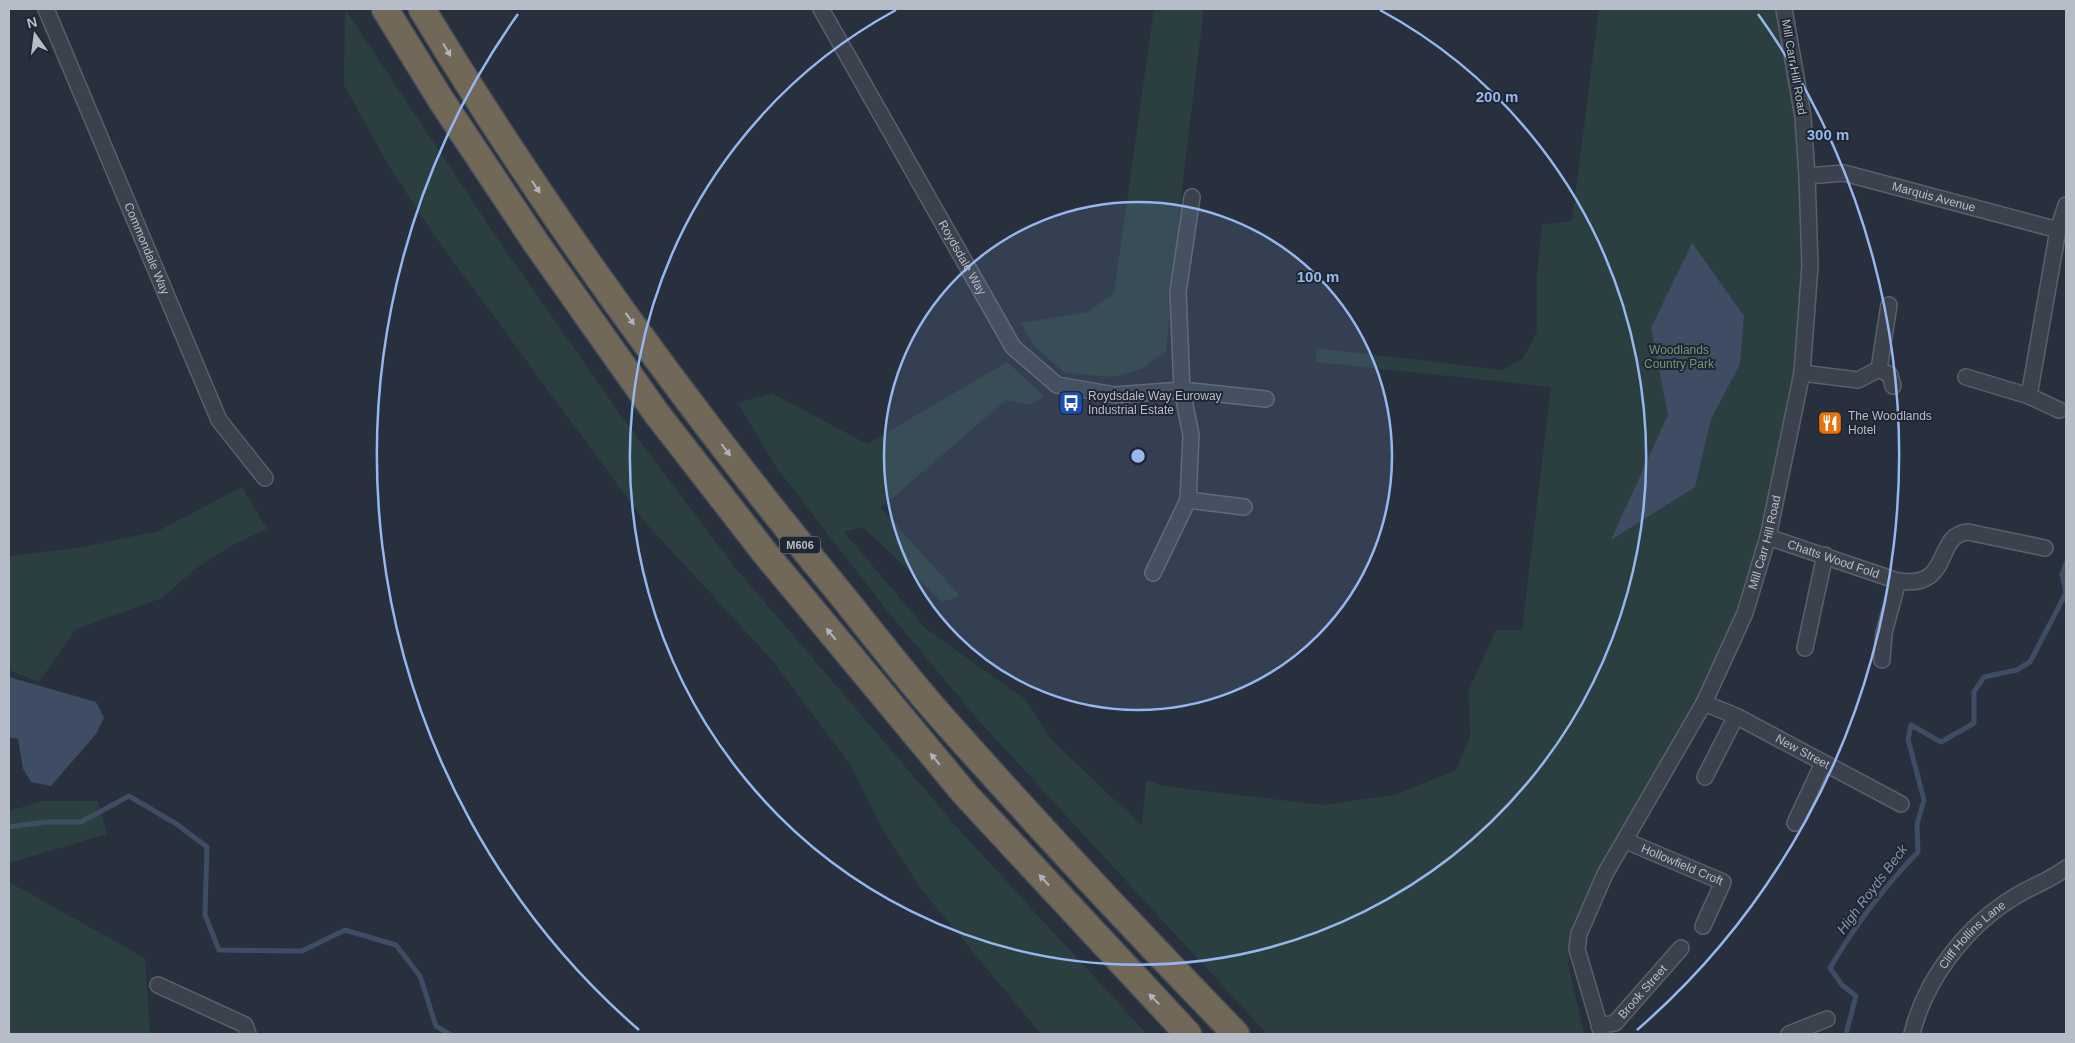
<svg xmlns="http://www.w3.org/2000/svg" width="2075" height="1043" font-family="Helvetica,sans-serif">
	<rect width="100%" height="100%" fill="#27303c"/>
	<!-- green -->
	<path fill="#2c3f40" d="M345 9 497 238 622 417 738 571 962 833 1147 1034H1041L921 889 882 828 851 766 772 660 645 522 434 235 390 168 344 85Z
		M1154 9H1204L1184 170 1166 351 1142 369 1112 377 1065 373 1035 347 1021 323 1088 312 1114 293Z
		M1599 9H1784L1803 117 1802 373 1745 613 1579 934 1568 964 1584 1034H1267L980 722 888 612 776 467 738 403 772 393 867 444 1007 362 1044 396 1031 405 1006 400 881 508 960 596 942 602 863 527 844 532 926 629 1025 699 1051 739 1142 826 1146 780 1164 786 1322 805 1395 795 1456 770 1470 737 1469 690 1496 630H1522L1551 387 1316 362V348L1503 370 1523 358 1537 332V273L1542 225 1572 221Z
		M242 487 267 529 232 545 195 569 162 598 76 629 39 682 9 670V556L79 548 158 531Z
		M42 801H98L107 834 9 863V811Z
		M9 882 145 958 150 1034H9Z"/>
	<!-- water -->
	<path fill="#3e4d64" d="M1692 243 1744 316 1740 364 1711 419 1695 487 1611 540 1668 415 1651 328Z
		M9 677 96 702 104 718 96 734 51 786 31 782 23 769 18 739 9 737Z"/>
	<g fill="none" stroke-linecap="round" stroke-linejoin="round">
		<!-- stream -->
		<path stroke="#3e4d64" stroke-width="5" d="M9 827 46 822H81L129 796 178 825 207 847 205 915 219 950 302 951 345 930 396 945 420 976 436 1026 449 1034
			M1846 1034 1856 996 1842 985 1830 968C1854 927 1885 886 1918 852L1917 824 1924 800 1908 739 1911 725 1941 742 1974 723V692L1984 677 2017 670 2030 662 2066 593 2062 575 2066 563"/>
		<defs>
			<g id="minor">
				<path id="s1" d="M46 9 219 420 265 478"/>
				<path id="s2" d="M821 9 1013 347 1057 385 1115 395 1182 390 1266 399"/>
				<path id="s3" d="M1807 176 1844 173 2058 230 2029 396 1966 377"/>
				<path d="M2058 230 2066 205"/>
				<path d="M1879 369 1889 305"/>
				<path d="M1802 373 1858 380 1879 369 1890 375 1893 386"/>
				<path d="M2029 396 2059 410"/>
				<path d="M1188 500 1244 507"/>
				<path id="s4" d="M1768 537 1898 581C1954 589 1933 535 1968 532L2045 548"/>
				<path d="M1153 573 1188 500 1191 435 1182 390 1178 292 1192 197"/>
				<path d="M1805 648 1825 555"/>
				<path d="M1882 660 1884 633 1898 581"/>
				<path id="s5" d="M1704 703 1736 716 1901 804"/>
				<path d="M1705 777 1736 716"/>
				<path d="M1795 823 1823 763"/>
				<path id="s6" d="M1626 841 1723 882 1703 926"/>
				<path d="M158 985 245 1025 248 1034"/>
				<path id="s7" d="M1599 1026 1615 1023 1681 948"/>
				<path id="s8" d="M1602 1034 1577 949 1579 934 1605 874 1704 703 1745 613 1768 537 1802 373 1810 266 1807 176 1803 117 1784 9"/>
				<path d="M1789 1034 1827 1019"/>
				<path id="s9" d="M1912 1034C1925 979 1967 925 2016 896 2032 886 2051 880 2066 868"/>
			</g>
			<path id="motorway" d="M385 9 441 100 536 243 657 414 765 553 965 794 1188 1034
				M422 9C547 216 691 412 844 598 877 639 909 681 944 720 1039 827 1137 932 1236 1034"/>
		</defs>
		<!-- minor casing -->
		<use href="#minor" stroke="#59606b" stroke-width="18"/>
		<!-- motorway casing -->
		<use href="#motorway" stroke="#464d58" stroke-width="29"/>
		<!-- minor -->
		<use href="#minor" stroke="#3b424d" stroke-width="15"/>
		<!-- motorway -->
		<use href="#motorway" stroke="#726858" stroke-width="26"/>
	</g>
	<!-- one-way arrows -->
	<defs><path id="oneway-solid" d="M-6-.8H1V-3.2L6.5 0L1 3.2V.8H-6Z" transform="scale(1.25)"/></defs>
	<g fill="#b0b4bd">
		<use href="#oneway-solid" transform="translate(447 50) rotate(59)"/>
		<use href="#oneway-solid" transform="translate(536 187) rotate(57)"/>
		<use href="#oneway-solid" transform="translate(630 319) rotate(54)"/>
		<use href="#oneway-solid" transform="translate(726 450) rotate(53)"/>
		<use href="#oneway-solid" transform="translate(831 634) rotate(-130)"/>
		<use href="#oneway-solid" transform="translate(935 759) rotate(-130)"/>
		<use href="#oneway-solid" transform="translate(1044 880) rotate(-133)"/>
		<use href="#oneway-solid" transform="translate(1154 999) rotate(-134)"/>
	</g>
	<!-- distance rings -->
	<circle cx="1138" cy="456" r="254" fill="#95b6ee" fill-opacity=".12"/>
	<g fill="none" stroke="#95b6ee" stroke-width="2.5">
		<circle cx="1138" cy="456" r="254"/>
		<path d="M1380 10A508 508 0 1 1 896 10"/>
		<path d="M639 1030A761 761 0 0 1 518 14M1758 14A761 761 0 0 1 1637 1030"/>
	</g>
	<!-- icons -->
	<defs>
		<symbol id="bus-square" viewBox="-11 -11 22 22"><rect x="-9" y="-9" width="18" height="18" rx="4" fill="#1a4fb4" stroke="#202732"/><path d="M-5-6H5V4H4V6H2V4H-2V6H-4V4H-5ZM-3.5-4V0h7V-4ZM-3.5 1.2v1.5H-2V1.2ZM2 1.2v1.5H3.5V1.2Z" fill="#fff"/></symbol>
		<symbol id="restaurant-square" viewBox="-11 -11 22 22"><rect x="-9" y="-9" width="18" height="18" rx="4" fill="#e8710a" stroke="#202732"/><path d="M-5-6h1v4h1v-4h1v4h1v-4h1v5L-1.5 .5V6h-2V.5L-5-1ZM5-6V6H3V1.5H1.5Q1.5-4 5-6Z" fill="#fff"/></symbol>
	</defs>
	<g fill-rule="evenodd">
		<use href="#bus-square" x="1057" y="389" width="28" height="28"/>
		<use href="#restaurant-square" x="1816" y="409" width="28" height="28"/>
	</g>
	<g text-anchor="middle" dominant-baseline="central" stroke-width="4" stroke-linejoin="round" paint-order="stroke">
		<!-- shield labels -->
		<rect fill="#202732" stroke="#8a909b" stroke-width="1" x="780" y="536.5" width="40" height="17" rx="4"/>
		<g font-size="11" font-weight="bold" fill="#b7bdc8">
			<text x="800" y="545">M606</text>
		</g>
		<!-- street labels -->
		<g font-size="12" fill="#b7bdc8" stroke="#202732">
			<text transform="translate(1794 67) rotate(80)">Mill Carr Hill Road</text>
			<text stroke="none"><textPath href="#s3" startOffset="130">Marquis Avenue</textPath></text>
			<text stroke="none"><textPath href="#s1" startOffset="260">Commondale Way</textPath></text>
			<text stroke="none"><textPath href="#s2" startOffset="286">Roydsdale Way</textPath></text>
			<text stroke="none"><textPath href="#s8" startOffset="539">Mill Carr Hill Road</textPath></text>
			<text stroke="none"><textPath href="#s4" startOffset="69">Chatts Wood Fold</textPath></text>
			<text stroke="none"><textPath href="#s5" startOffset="110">New Street</textPath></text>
			<text stroke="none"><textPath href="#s6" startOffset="61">Hollowfield Croft</textPath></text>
			<text stroke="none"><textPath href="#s9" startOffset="118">Cliff Hollins Lane</textPath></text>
			<text stroke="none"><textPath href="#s7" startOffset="58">Brook Street</textPath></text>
		</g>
		<!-- park labels -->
		<g font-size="12" fill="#70967a" stroke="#202732">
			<text x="1679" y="350">Woodlands<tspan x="1679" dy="14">Country Park</tspan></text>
		</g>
		<!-- poi labels -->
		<g font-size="12" fill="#b7bdc8" stroke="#202732" text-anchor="start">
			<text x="1088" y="396">Roydsdale Way Euroway<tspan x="1088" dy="14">Industrial Estate</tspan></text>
			<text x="1848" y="416">The Woodlands<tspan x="1848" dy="14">Hotel</tspan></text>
		</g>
		<!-- water labels -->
		<g font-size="14" font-style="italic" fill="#8193ac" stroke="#202732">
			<text transform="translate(1872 889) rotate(-53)">High Royds Beck</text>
		</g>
	</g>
	<circle cx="1138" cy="456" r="8" fill="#95b6ee" stroke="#202732" stroke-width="2.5"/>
	<g font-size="15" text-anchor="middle" font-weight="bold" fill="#95b6ee" stroke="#202732" stroke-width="4" stroke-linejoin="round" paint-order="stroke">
		<text x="1497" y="102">200 m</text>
		<text x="1828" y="140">300 m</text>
		<text x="1318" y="282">100 m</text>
	</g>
	<!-- border -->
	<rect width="2075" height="1043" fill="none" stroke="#b7bdc8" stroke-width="20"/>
	<!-- north arrow -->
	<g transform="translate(35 35) rotate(346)" stroke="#202732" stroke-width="4" paint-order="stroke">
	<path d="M0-4L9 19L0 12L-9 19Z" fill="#b7bdc8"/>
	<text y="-8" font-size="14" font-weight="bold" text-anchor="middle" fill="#b7bdc8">N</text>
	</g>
</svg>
